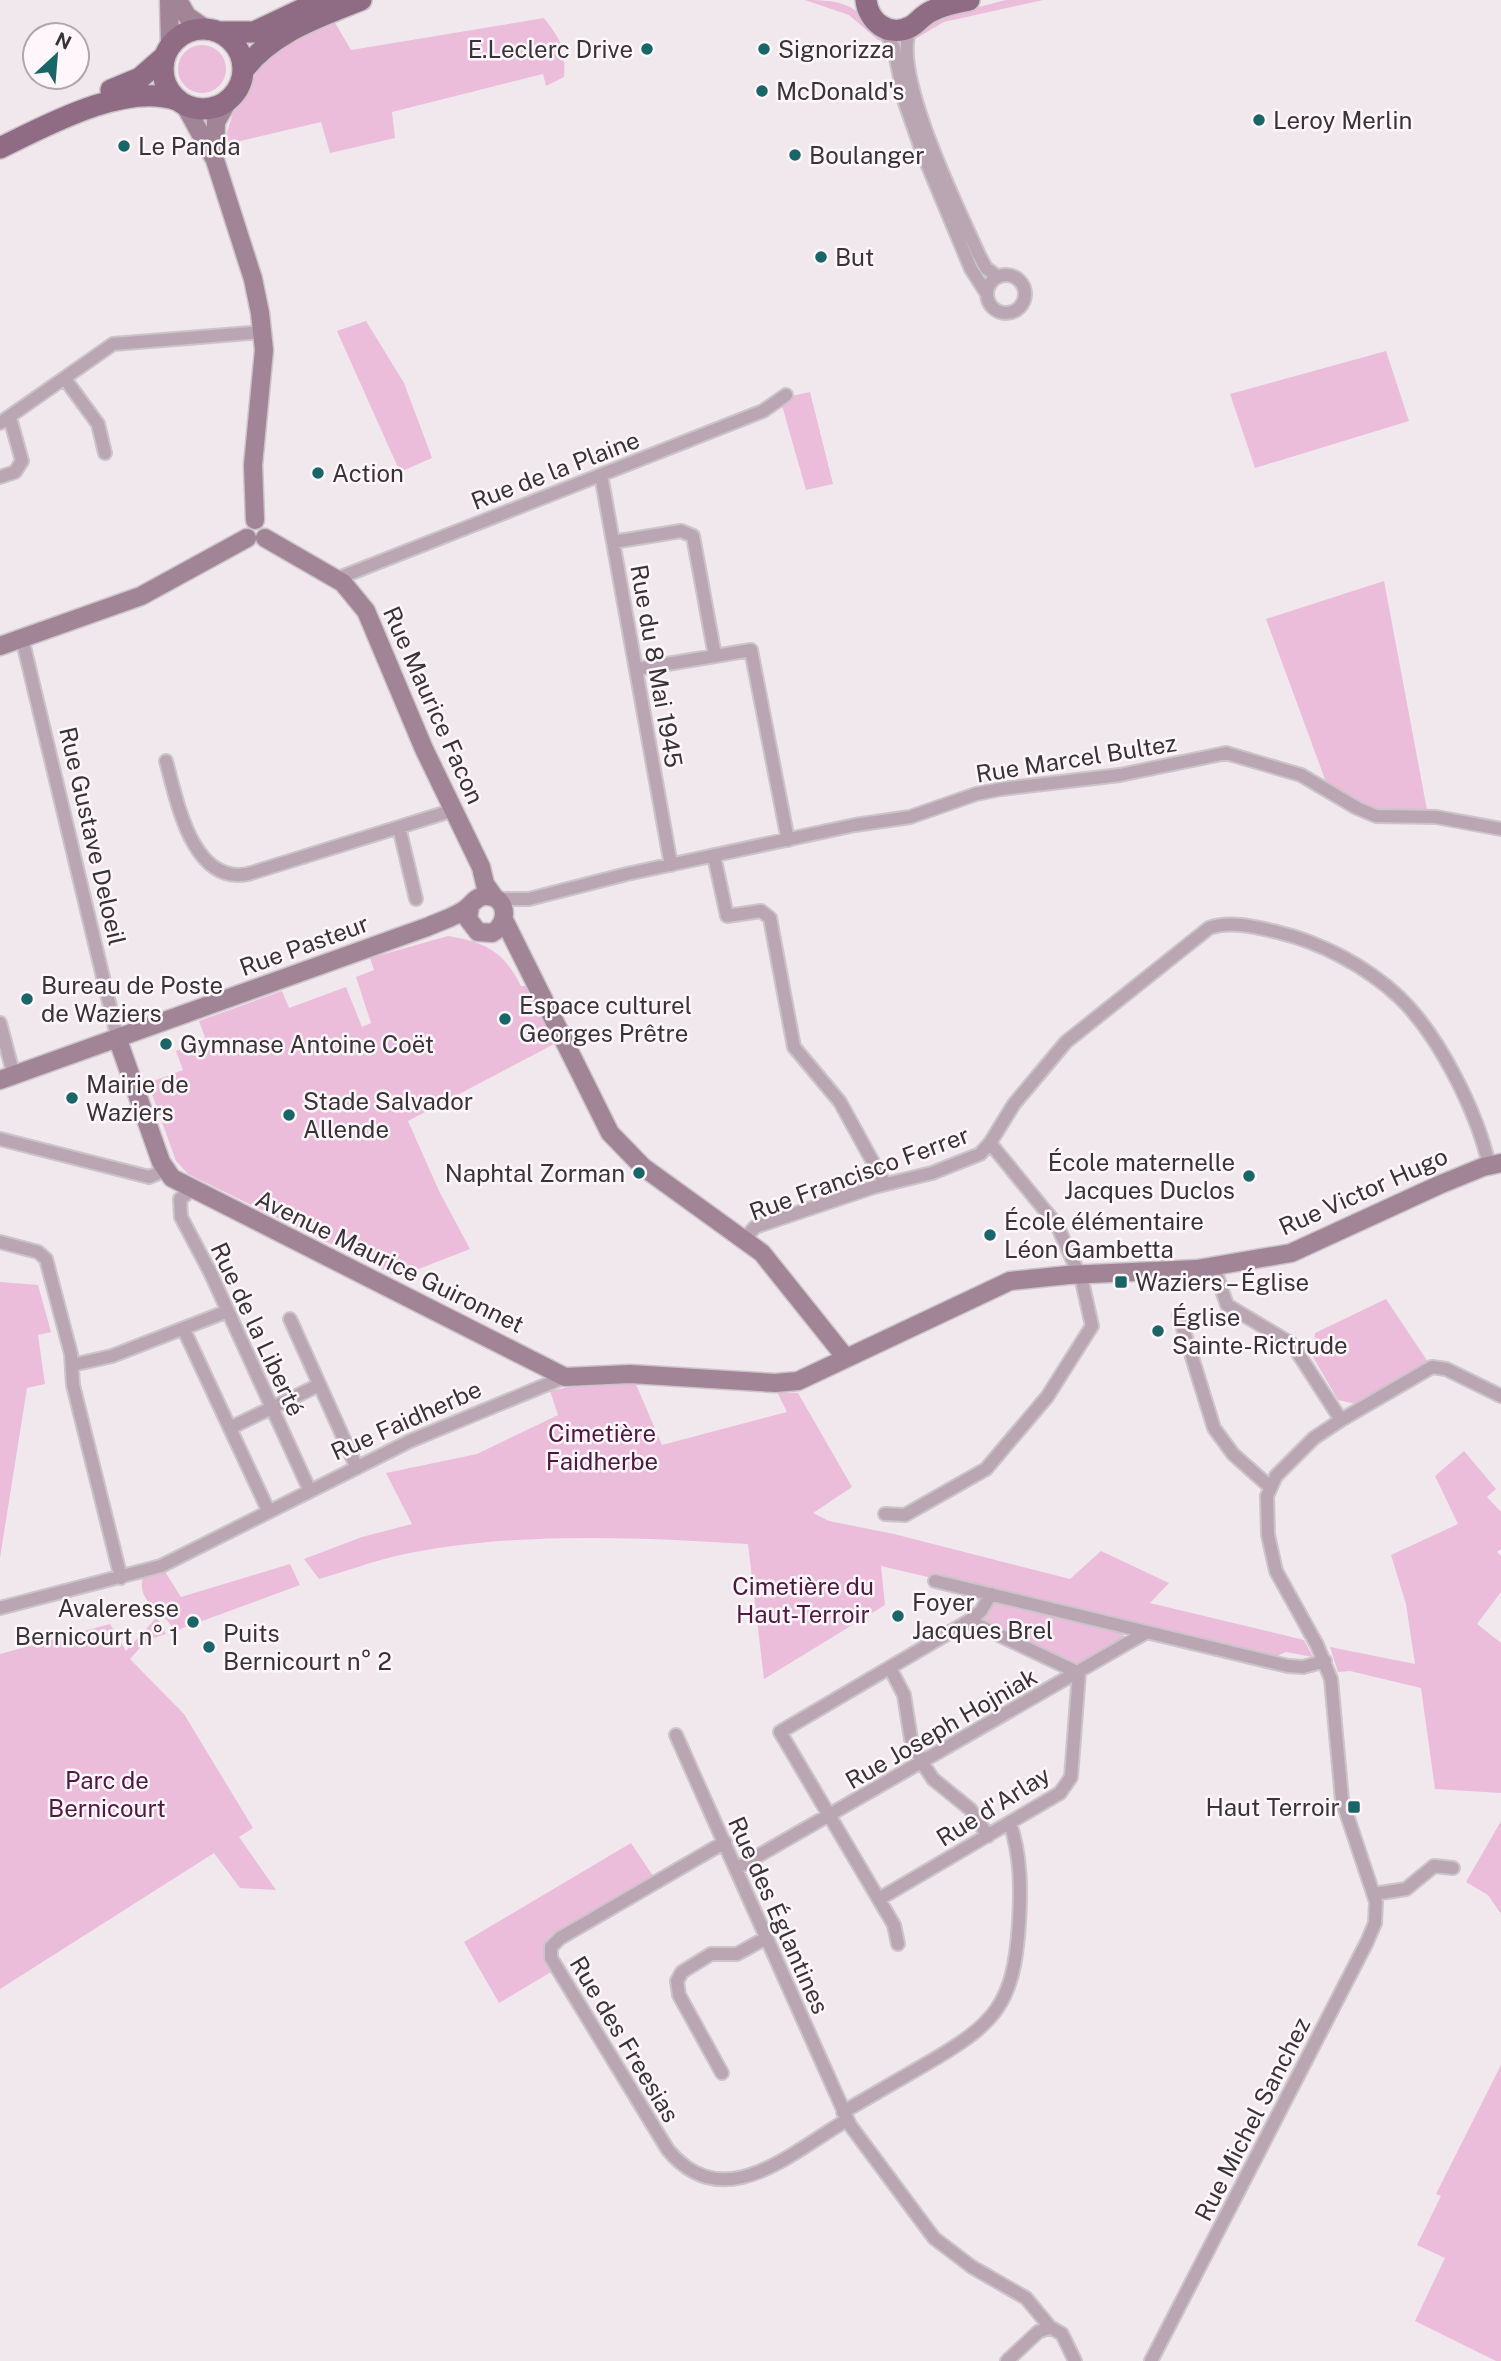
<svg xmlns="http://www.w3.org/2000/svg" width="1501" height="2361" font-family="'Public Sans',sans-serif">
	<rect width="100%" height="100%" fill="#f0e8ed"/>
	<!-- green -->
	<path fill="#ebbddb" d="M805 0C855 0 855 9 888 43L878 40 849 15Z
		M1006 0H1043L944 22 910 42 927 20Z
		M544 18C561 40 566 49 564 77L546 86 543 74 392 112 395 138 330 153 321 122 223 145 233 113 248 94 257 70 270 55 334 21 351 50Z
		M178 69a24 24 0 1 1 48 0a24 24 0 1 1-48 0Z
		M366 321 404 383 432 458 400 472 337 331Z
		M1386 351 1409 421 1255 468 1230 394Z
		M810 392 833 484 806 490 781 402 787 397Z
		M1384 581 1427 810 1390 813 1369 808 1326 782 1266 619Z
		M448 936C486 942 504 952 521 986H528L556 1043 408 1121 439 1191 470 1249 398 1277 188 1174 176 1161 148 1083 183 1070 176 1051 206 1040 199 1021 282 991 289 1008 346 987 362 1027 371 1023 356 977 374 970 370 958Z
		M0 1282 38 1285 51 1332 38 1335 45 1384 27 1388 0 1558Z
		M1386 1299 1428 1362 1356 1404 1338 1400 1313 1357 1315 1333Z
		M635 1382 662 1445 787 1412 777 1392 798 1393 852 1487 813 1513 829 1521 894 1534 1070 1579 1101 1551 1169 1583 1150 1603 1304 1640 1313 1657 1286 1652 1273 1658 881 1566 885 1605 764 1679 748 1544C634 1537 507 1531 396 1556 370 1562 344 1572 319 1579L304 1559 362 1537 412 1524 386 1473 477 1454 558 1415 550 1391 588 1383Z
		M1464 1451 1496 1489 1487 1497 1501 1512V1549L1497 1552 1501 1556V1592L1477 1624 1501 1643V1793L1435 1789 1421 1688 1350 1671 1338 1672 1330 1647 1415 1664 1406 1604 1391 1555 1458 1524 1435 1476Z
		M290 1564 300 1585 175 1631C163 1610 136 1603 143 1577L164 1570 181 1597Z
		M992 1599 1123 1631 1124 1639 1076 1666 977 1620Z
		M157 1617 166 1634 147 1640 130 1659 184 1714 253 1828 239 1837 276 1890 240 1888 214 1853 0 1989V1654L110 1624 126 1651Z
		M1501 1821V1914L1488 1895 1466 1882Z
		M631 1843 653 1876 550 1936C538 1950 543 1959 551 1972L499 2003 464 1942Z
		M1501 2065V2361H1496L1415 2321 1445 2258 1417 2245 1441 2196 1436 2194Z"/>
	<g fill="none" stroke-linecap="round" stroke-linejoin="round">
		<defs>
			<path id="street" d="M883 27 894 48 905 103 923 154 971 269 987 294
				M911 27C889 70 959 210 979 255L986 268 998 277
				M987 294a19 19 0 1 1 38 0a19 19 0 1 1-38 0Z
				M65 379 98 424 105 453
				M0 423 113 344 263 332
				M601 475 671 865
				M0 477 15 472 22 461 10 418
				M613 542 681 531 693 536 715 656
				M336 579 763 411 786 395
				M22 638 118 1040
				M637 669 751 650 788 840
				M166 761C177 801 192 885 248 874L454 810
				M399 827 416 899
				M714 856 727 916 761 911 770 918 794 1047 840 1102 885 1184
				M497 899H529L627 874 855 825 910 817 976 794 1001 789 1120 775 1226 753 1301 775 1357 808 1376 816 1436 817 1501 829
				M0 1023 14 1076
				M0 1139 149 1177 166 1170
				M192 1190 180 1199 181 1217 210 1272 310 1491
				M744 1240 755 1227 874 1187 932 1173 980 1154 990 1143 1014 1104 1066 1042 1209 928C1229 920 1256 927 1277 932 1320 942 1366 966 1399 997 1439 1035 1477 1112 1489 1165
				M0 1242 38 1252 46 1259 71 1354 73 1385 121 1578
				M1179 1315 1214 1428 1233 1454 1270 1487
				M290 1319 357 1468
				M184 1330 269 1512
				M72 1365 112 1356 228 1311
				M1341 1420 1432 1367 1446 1369 1501 1396
				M230 1428 319 1385
				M885 1514 905 1515 986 1469 1047 1397 1092 1326 1082 1281 1057 1225 990 1143
				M935 1581 1288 1666 1303 1667 1325 1661
				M0 1608 161 1566 410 1441 565 1377
				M890 1668 904 1695 911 1739 923 1764 933 1779 970 1809 988 1836
				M676 1735 850 2125 934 2238 972 2267 1026 2298 1050 2327
				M725 1842 560 1938 551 1947V1958L668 2150C724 2217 790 2153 847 2120
				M737 1868 1145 1633
				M1374 1894 1406 1889 1434 1866 1453 1868
				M879 1899 1060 1793 1071 1777 1079 1673 969 1621
				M898 1944 894 1925 780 1732 969 1621 981 1611 991 1594
				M722 2073 679 1995 677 1981 682 1972 711 1954H737L766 1938
				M843 2112C871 2096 898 2080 926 2064 995 2024 1014 2005 1019 1923 1021 1887 1021 1857 1010 1823
				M1050 2327 1062 2334 1075 2361
				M1007 2361 1038 2332 1050 2327
				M1151 2361 1367 1942 1375 1923 1376 1902 1342 1800 1331 1679 1317 1645 1276 1571 1268 1535 1267 1496 1276 1476 1314 1438 1341 1420 1292 1344 1227 1305 1214 1267"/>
			<path id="secondary" d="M169 0 170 45
				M178 0 187 16 206 29
				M184 104 215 160 253 279 260 313 264 350 253 465 255 520
				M215 157 216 122 228 101
				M265 538 343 583 366 611 424 749 481 867 485 884 495 898
				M0 646 141 596 247 538
				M504 920 610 1133 643 1167 762 1253 846 1358
				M118 1040 161 1162 172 1178 565 1377 630 1374 775 1383 798 1381 1010 1281 1068 1275 1197 1269 1291 1253 1439 1185 1483 1167 1501 1163
				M0 1080 427 927C440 921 456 917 467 908 473 903 476 897 484 896 508 894 510 924 492 933L478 932 468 919 470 906"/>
			<path id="primary" d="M866 0C868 21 888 38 910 27 918 23 922 15 932 11 943 5 956 3 969 0
				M163 69a40 40 0 1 1 80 0a40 40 0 1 1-80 0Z
				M219 32H254L322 0
				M243 71C270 33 319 17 361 0
				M111 90 140 78 164 57
				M0 148C47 125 125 82 177 100"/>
		</defs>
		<!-- street casing -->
		<use href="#street" stroke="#cbc4c8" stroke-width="16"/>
		<!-- secondary casing -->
		<use href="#secondary" stroke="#cbc4c8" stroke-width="21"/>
		<!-- primary casing -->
		<use href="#primary" stroke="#cbc4c8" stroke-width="24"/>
		<!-- street -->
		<use href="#street" stroke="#baa6b3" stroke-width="12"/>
		<!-- secondary -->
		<use href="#secondary" stroke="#a28497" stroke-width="18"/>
		<!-- primary -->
		<use href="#primary" stroke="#906c84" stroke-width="21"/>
	</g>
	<!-- markers -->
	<g fill="#186667" stroke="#fef6fb" stroke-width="2.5">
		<circle cx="647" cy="49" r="7"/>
		<circle cx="764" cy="49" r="7"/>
		<circle cx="762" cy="91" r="7"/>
		<circle cx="1259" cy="120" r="7"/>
		<circle cx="124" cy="146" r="7"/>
		<circle cx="795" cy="155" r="7"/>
		<circle cx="821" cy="257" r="7"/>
		<circle cx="318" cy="473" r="7"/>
		<circle cx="27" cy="999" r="7"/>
		<circle cx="505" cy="1019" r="7"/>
		<circle cx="166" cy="1044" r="7"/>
		<circle cx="72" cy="1098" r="7"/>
		<circle cx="289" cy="1115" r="7"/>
		<circle cx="639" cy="1173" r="7"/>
		<circle cx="1249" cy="1176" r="7"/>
		<circle cx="990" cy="1235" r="7"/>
		<rect x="1114" y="1275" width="14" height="14" rx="3.5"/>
		<circle cx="1158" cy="1331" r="7"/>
		<circle cx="898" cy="1616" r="7"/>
		<circle cx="193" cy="1622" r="7"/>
		<circle cx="209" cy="1647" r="7"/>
		<rect x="1347" y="1800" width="14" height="14" rx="3.5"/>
	</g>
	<g text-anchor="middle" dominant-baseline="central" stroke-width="5" stroke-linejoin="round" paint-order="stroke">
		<!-- poi labels -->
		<g font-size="24" fill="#373436" stroke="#fef6fb" text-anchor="start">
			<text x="633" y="49" text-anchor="end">E.Leclerc Drive</text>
			<text x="778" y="49">Signorizza</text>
			<text x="776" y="91">McDonald's</text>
			<text x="1273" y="120">Leroy Merlin</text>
			<text x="138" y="146">Le Panda</text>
			<text x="809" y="155">Boulanger</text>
			<text x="835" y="257">But</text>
			<text x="332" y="473">Action</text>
			<text x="41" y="985">Bureau de Poste<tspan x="41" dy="28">de Waziers</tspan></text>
			<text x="519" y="1005">Espace culturel<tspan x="519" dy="28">Georges Prêtre</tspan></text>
			<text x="180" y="1044">Gymnase Antoine Coët</text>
			<text x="86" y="1084">Mairie de<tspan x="86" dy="28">Waziers</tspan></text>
			<text x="303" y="1101">Stade Salvador<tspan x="303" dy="28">Allende</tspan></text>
			<text x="1235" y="1162" text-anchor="end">École maternelle<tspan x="1235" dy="28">Jacques Duclos</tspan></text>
			<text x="625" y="1173" text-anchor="end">Naphtal Zorman</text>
			<text x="1004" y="1221">École élémentaire<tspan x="1004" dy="28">Léon Gambetta</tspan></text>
			<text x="1135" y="1282">Waziers – Église</text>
			<text x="1172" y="1317">Église<tspan x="1172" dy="28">Sainte-Rictrude</tspan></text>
			<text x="912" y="1602">Foyer<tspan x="912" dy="28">Jacques Brel</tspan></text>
			<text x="179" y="1608" text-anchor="end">Avaleresse<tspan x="179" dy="28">Bernicourt n° 1</tspan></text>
			<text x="223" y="1633">Puits<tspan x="223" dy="28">Bernicourt n° 2</tspan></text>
			<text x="1340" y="1807" text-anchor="end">Haut Terroir</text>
		</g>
		<!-- street labels -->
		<g font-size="24" fill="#373436" stroke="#fef6fb">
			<text transform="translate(555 470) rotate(-21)">Rue de la Plaine</text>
			<text transform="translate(657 666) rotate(80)">Rue du 8 Mai 1945</text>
			<text transform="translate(434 705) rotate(66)">Rue Maurice Facon</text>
			<text transform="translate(1076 758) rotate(-9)">Rue Marcel Bultez</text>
			<text transform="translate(93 836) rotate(77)">Rue Gustave Deloeil</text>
			<text transform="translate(304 945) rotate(-20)">Rue Pasteur</text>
			<text transform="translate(859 1173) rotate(-20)">Rue Francisco Ferrer</text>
			<text transform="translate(1363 1191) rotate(-24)">Rue Victor Hugo</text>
			<text transform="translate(390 1261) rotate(26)">Avenue Maurice Guironnet</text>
			<text transform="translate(258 1329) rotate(65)">Rue de la Liberté</text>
			<text transform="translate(406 1420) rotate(-24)">Rue Faidherbe</text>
			<text transform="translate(941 1728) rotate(-30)">Rue Joseph Hojniak</text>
			<text transform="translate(993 1806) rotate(-32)">Rue d'Arlay</text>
			<text transform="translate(779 1915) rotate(66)">Rue des Églantines</text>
			<text transform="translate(625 2039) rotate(59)">Rue des Freesias</text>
			<text transform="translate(1252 2119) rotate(-63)">Rue Michel Sanchez</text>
		</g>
		<!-- park labels -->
		<g font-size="24" fill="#4e1840" stroke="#fef6fb">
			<text x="602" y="1433">Cimetière<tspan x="602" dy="28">Faidherbe</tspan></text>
			<text x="803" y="1586">Cimetière du<tspan x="803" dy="28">Haut-Terroir</tspan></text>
			<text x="107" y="1780">Parc de<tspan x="107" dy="28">Bernicourt</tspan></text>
		</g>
	</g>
	<!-- north arrow -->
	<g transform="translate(56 56) rotate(26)"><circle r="33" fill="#fef6fb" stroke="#aea8ac" stroke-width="2"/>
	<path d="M0-5L12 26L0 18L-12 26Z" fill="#186667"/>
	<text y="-10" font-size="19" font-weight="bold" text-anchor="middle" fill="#373436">N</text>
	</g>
</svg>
